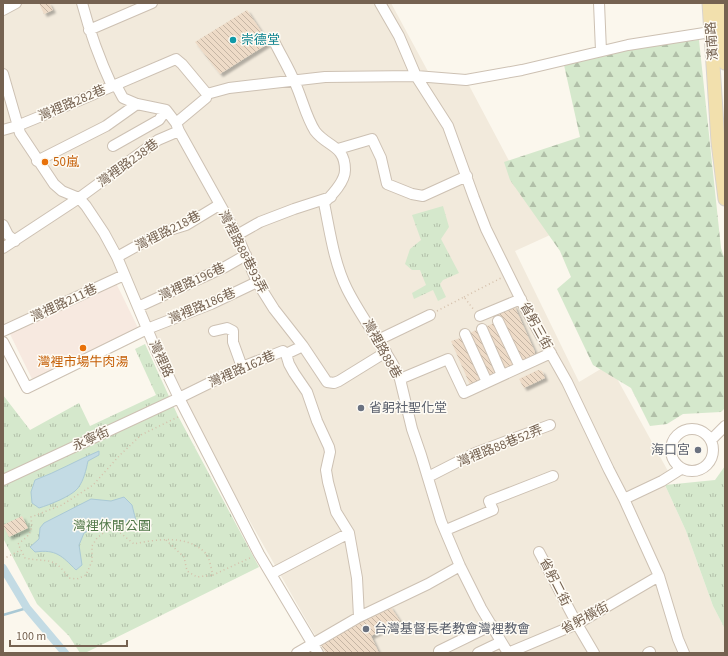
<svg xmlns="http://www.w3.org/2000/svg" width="728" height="656" font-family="'Source Sans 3','Noto Sans TC',sans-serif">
	<defs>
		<pattern id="grass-tufts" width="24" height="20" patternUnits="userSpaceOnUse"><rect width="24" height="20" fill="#d5e8cc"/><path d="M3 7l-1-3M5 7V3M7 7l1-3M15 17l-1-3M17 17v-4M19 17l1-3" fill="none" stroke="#b1bfa8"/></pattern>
		<pattern id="forest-firs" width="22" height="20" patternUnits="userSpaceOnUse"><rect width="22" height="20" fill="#d5e8cc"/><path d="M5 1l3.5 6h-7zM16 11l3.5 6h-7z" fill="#b1bfa8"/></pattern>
		<pattern id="building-back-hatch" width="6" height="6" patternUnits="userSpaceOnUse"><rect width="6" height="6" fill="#eedbc7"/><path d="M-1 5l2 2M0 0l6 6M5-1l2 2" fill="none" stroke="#c5b5a4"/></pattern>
		<filter id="shadow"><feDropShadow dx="3" dy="3" stdDeviation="1" flood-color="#0004"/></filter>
	</defs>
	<rect width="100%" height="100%" fill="#fbf7ed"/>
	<!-- residential -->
	<path fill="#f2eadc" d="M3 3H391L431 77 463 74 525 191 561 230 515 251 579 382 609 364 669 473 665 485 686 531 713 606 725 629V653H511L508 649 499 653H326L309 625 231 488 155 339 126 271 3 324Z"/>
	<!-- commercial -->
	<path fill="#f7e9e0" d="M116 283 138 328 32 379 10 334Z"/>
	<!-- grass -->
	<path fill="url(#grass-tufts)" d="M443 206 449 227 441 239 459 273 443 280 440 284 446 297 438 301 433 290 414 299 412 293 426 285 420 270H412L405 264 410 249 421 240 412 215Z
		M145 344 178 416 259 567 85 653H80L69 636 37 604 3 538V395L30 430 79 403 90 426 156 395 135 349Z
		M725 466V629L713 606 686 531 665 485 715 480Z"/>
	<!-- forest -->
	<path fill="url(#forest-firs)" d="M699 40 721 248 725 260V408L721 412 683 414 667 424 650 426 631 388 593 365 557 289 571 277 560 251 510 180 504 162 580 137 564 65 644 45Z"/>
	<!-- water -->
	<path fill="#c3dbe4" stroke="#aac9d5" d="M99 451V455L88 461C86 470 84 480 78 488 72 496 49 505 39 508L32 503 31 492 35 480C57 472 77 460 99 451Z
		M124 497 132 505 136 521 129 524 104 522 84 533 79 545 82 565 76 570C62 556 56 549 35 552L30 547 39 539 40 528 44 523 91 499 111 501Z"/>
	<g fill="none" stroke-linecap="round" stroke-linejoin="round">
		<!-- stream -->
		<path stroke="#aac9d5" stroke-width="2.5" d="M3 615 27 608"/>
		<!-- canal -->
		<path stroke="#c3dbe4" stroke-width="8" d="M3 568 27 608 65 653"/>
	</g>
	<!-- building -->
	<path fill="url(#building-back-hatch)" filter="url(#shadow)" d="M39 3H49L53 10 44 14Z
		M247 10 269 43 220 74 195 42Z
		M514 305 535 352 532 360 523 364 496 311Z
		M496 322 517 365 505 371 485 327Z
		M478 329 500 374 491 379 468 334Z
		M464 337 483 381 471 387 451 341Z
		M538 370 542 371 545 378 524 388 519 379Z
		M22 516 28 528 9 537 3 525Z
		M390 606 400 621 371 636 379 653H326L319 642Z"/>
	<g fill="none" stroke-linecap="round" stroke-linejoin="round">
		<defs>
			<path id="minor" d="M82 3C90 33 99 58 112 86
				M380 3 399 36 416 76 448 126 474 198 486 229 524 306 567 382 609 470 624 499 659 576 678 639 684 653
				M599 3 601 51
				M3 10 16 3
				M89 30 152 3
				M273 39C280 54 289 68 295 83 302 98 306 117 315 131 327 147 345 145 345 170 345 182 332 195 324 203 330 232 334 263 347 289 361 317 380 341 395 368L400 379 412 429 421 455 441 521 460 566 481 608 508 653
				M3 74 20 133 54 184 62 191 79 198 86 206 104 233 117 257 156 350 179 398 259 554 318 653
				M116 85 123 98 137 104 166 110 176 123 179 131 237 235 257 282 274 309 303 346 327 382 334 383 339 381 386 352
				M176 123 206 98 207 94
				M3 130 17 126 73 103 176 59 182 64 207 94 229 88 325 77 416 76 466 80 522 70 628 45 717 31
				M113 146 159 120 166 110
				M338 149 372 139 381 158 387 184 412 194 423 196 467 176
				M37 161 106 126 137 104
				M3 225 8 235 15 241
				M237 235 260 222 294 209 331 197
				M3 248 79 198 158 140 179 131
				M117 257 160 233 186 225 219 205
				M138 307 225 267 246 255
				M480 316 521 299
				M498 321 520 367
				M482 329 502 375
				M3 331 124 275
				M214 331 227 328 233 331V342L242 367
				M465 334 487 382
				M378 340 430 315
				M3 342 27 388 147 329 211 304 257 282
				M286 354 289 364 294 373 307 392 317 421 329 447 330 452 326 470 328 482 336 512 349 533 357 578 359 617
				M400 379 448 359 464 393 551 353
				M671 450a21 21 0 1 1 42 0a21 21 0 1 1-42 0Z
				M711 440 725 426
				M428 477 475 453 550 425
				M3 480 179 398 242 367 283 351 286 354 303 346
				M624 499 662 481 681 469
				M446 530 493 510 489 501 553 476
				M539 552 577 624 594 653
				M271 574 349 533
				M439 651 492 625
				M297 653 359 617 428 584 460 566
				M478 653 501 642
				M508 653 577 624 659 576
				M648 653 650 652"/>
			<path id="major" d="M709 3 718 142 725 199
				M721 3 725 63"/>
		</defs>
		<!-- minor casing -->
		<use href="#minor" stroke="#cdc1b3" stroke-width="12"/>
		<!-- major casing -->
		<use href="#major" stroke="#d8d3ce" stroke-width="15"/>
		<!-- path -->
		<path stroke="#d4bfaa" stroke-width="1.5" stroke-dasharray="1 3" stroke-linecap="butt" d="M464 297 501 278
			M437 311 464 297 474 310
			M178 417 141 435 120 455 93 485 62 505 31 517C33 532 30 535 18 544L25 558C48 563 53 555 69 578L77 579 86 575 92 561V546L97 538 107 530 118 531 134 544C157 539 190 534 207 555 210 560 211 569 213 575L252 557
			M166 540 184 557 187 571 197 577 213 575
			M3 559 21 550"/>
		<!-- minor -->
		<use href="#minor" stroke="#fff" stroke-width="10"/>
		<!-- major -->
		<use href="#major" stroke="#f2e0ad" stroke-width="13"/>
	</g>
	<!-- markers -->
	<circle fill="#0f9aa8" stroke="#fefbf4" stroke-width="1.5" cx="233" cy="40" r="4"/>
	<g fill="#e8710a" stroke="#fefbf4" stroke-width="1.5">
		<circle cx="45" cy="162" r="4"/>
		<circle cx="83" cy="348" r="4"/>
	</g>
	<g fill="#6b7280" stroke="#fefbf4" stroke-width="1.5">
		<circle cx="361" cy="408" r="4"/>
		<circle cx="698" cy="450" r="4"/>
		<circle cx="366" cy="629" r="4"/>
	</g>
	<g text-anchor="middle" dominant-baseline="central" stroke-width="3" stroke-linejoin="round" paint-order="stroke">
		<!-- culture labels -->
		<g font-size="13" fill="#0d838f" stroke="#fefbf4" text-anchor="start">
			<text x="241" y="40">崇德堂</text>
		</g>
		<!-- street labels -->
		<g font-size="13" fill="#756251" stroke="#fefbf4">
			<text transform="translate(712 41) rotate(-94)">濱南路</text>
			<text transform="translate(72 103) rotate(-23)">灣裡路282巷</text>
			<text transform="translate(128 163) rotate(-36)">灣裡路238巷</text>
			<text transform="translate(168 231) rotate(-27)">灣裡路218巷</text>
			<text transform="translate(243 252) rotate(63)">灣裡路88巷93弄</text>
			<text transform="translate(192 282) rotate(-25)">灣裡路196巷</text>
			<text transform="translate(64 303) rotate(-25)">灣裡路211巷</text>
			<text transform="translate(202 306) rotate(-23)">灣裡路186巷</text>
			<text transform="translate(536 326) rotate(61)">省躬三街</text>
			<text transform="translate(382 349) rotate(61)">灣裡路88巷</text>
			<text transform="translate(161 359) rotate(65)">灣裡路</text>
			<text transform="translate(242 369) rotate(-24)">灣裡路162巷</text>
			<text transform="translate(91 439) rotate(-25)">永寧街</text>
			<text transform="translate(500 446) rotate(-22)">灣裡路88巷52弄</text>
			<text transform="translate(555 582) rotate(63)">省躬二街</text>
			<text transform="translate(585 618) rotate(-28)">省躬橫街</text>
		</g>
		<!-- food labels -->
		<g font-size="13" fill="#c56008" stroke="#fefbf4" text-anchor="start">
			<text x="53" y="162">50嵐</text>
			<text x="83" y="362" text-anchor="middle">灣裡市場牛肉湯</text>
		</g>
		<!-- worship labels -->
		<g font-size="13" fill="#5b616d" stroke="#fefbf4" text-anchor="start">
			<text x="369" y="408">省躬社聖化堂</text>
			<text x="690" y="450" text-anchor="end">海口宮</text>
			<text x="374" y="629">台灣基督長老教會灣裡教會</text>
		</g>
		<!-- park labels -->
		<g font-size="13" fill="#53794a" stroke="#fefbf4">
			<text x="112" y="526">灣裡休閒公園</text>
		</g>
	</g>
	<!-- border -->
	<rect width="728" height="656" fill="none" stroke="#756251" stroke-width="8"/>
	<!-- scale -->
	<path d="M10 640v6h117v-6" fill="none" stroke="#756251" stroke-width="2"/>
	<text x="16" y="640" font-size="12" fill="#756251" stroke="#fefbf4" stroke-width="3" paint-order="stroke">100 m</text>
</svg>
